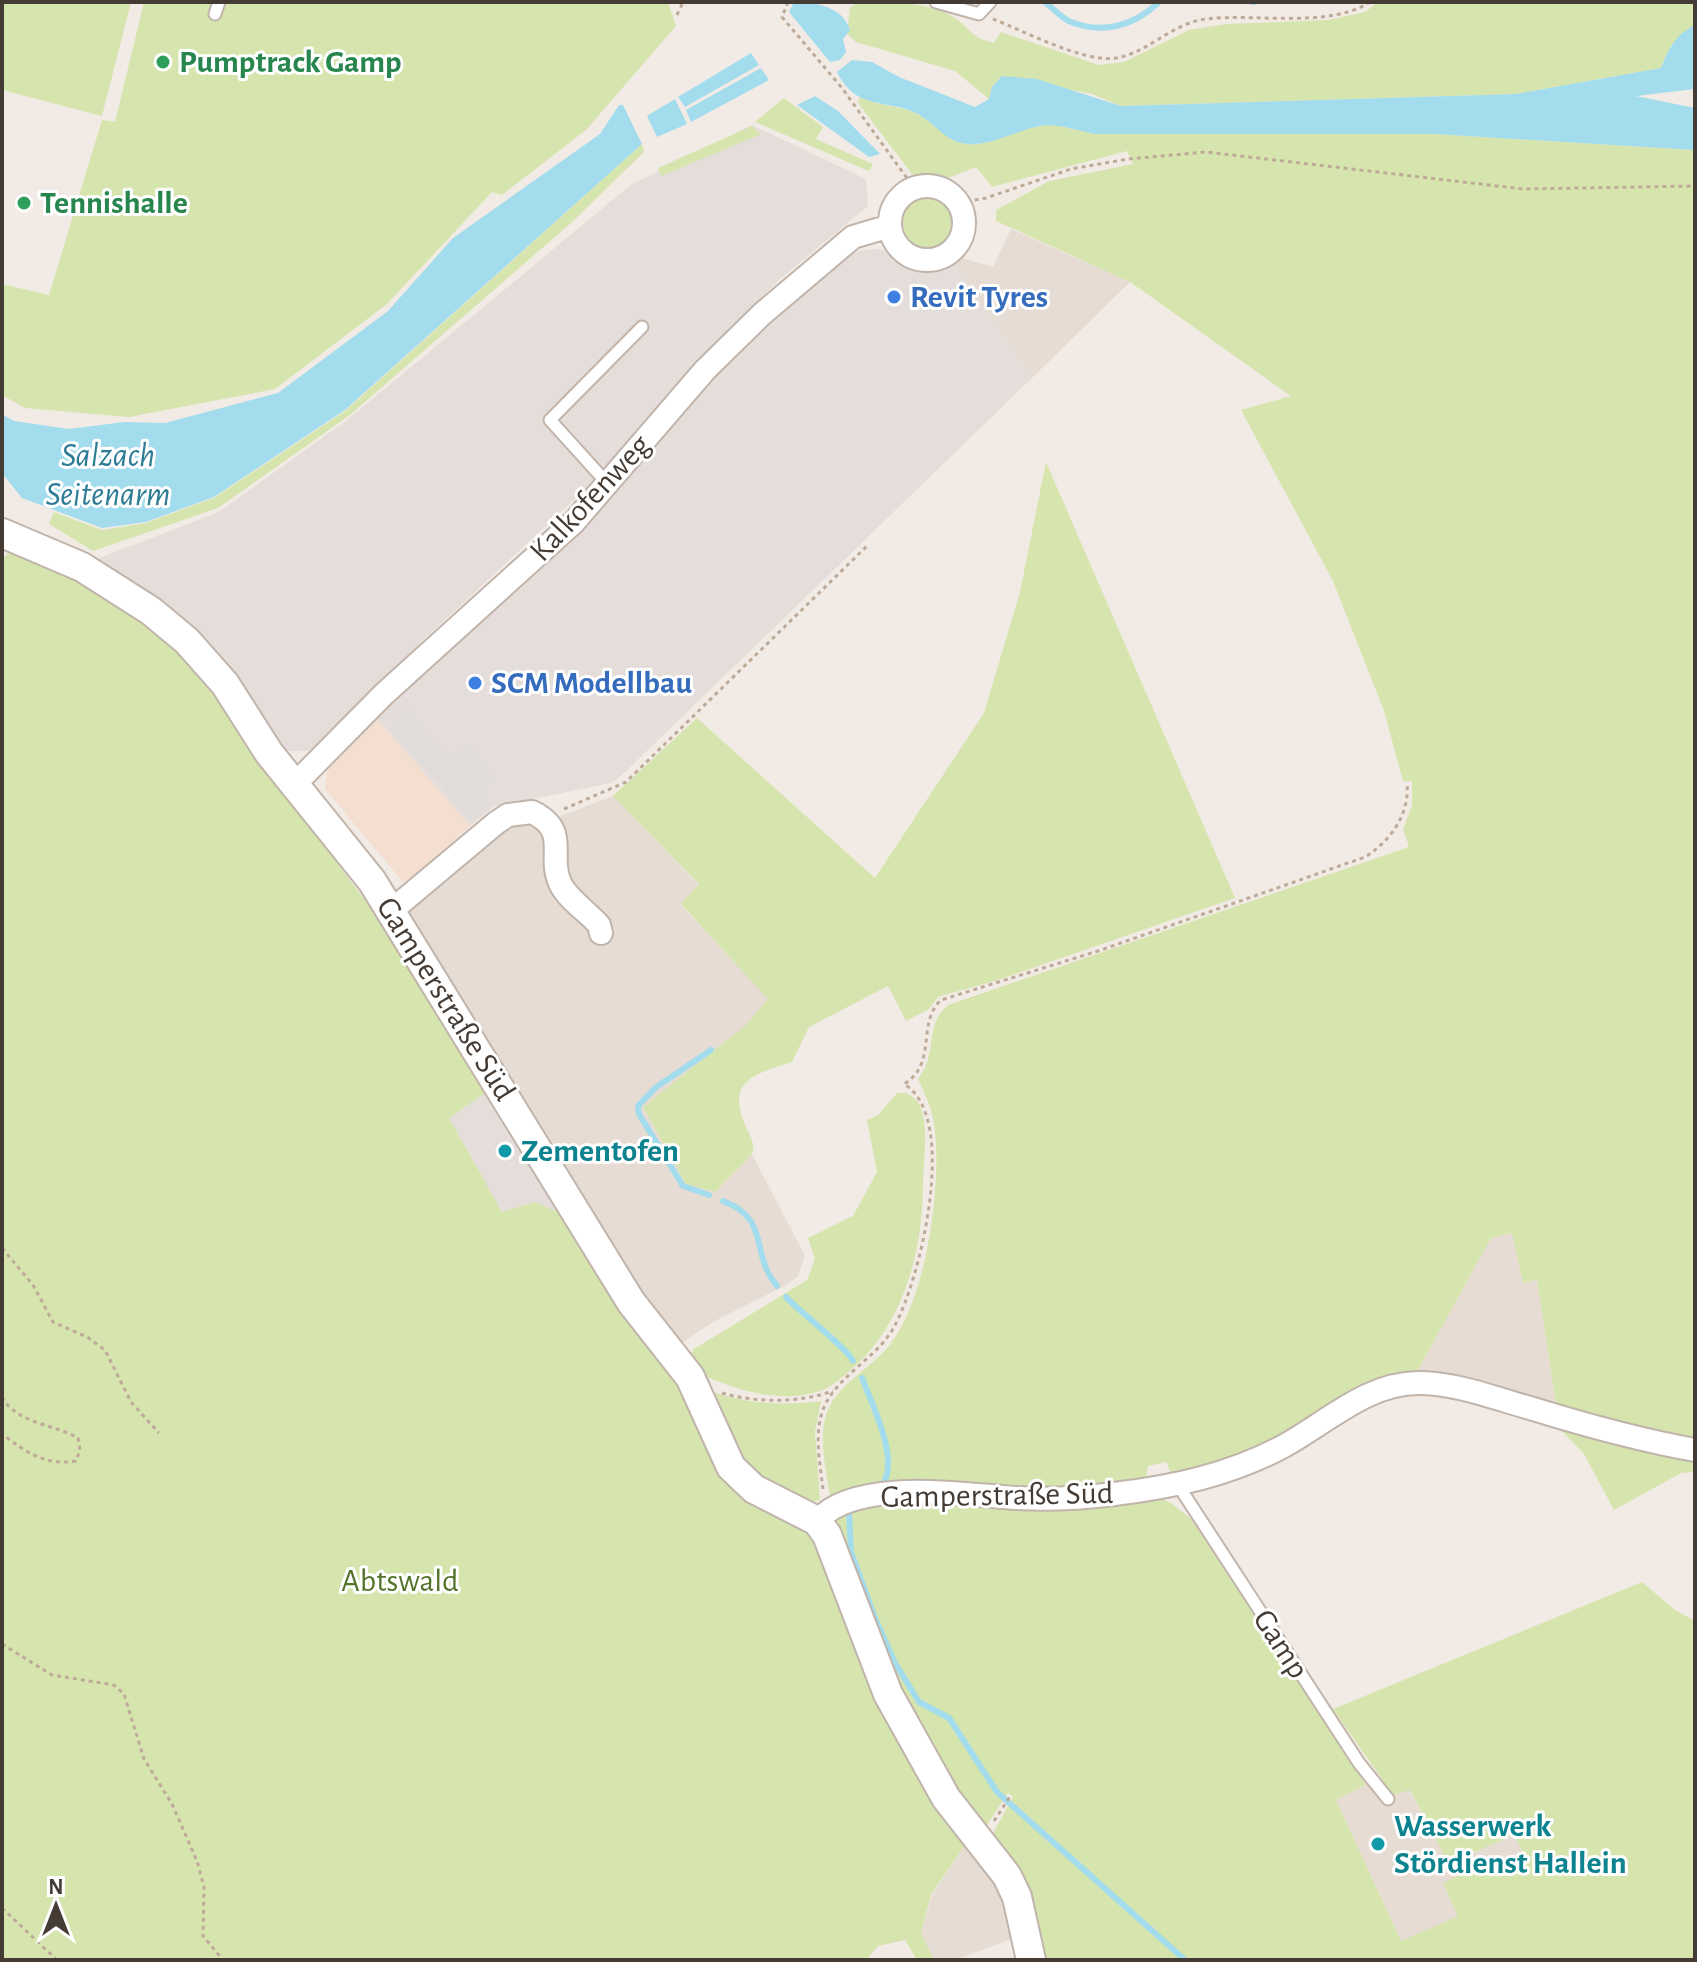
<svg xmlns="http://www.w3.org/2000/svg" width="1697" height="1962" font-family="'Alegreya Sans',sans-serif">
	<rect width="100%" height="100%" fill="#f2ebe5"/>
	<!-- residential -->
	<path fill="#e6dcd3" d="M1011 229 1130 282 1032 378 953 262 962 258 993 267Z
		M613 796 699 885 681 905 769 999 746 1025 716 1191 752 1154 805 1256 798 1276 788 1284 713 1322 679 1345H667L402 917 515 820 539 824Z
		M1513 1233 1523 1283 1537 1280 1557 1411 1414 1377 1491 1238Z
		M1380 1778 1393 1795 1409 1789 1445 1857 1454 1861 1514 1835 1528 1859 1492 1877 1485 1863 1444 1883 1459 1916 1401 1941 1336 1800Z
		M966 1843 990 1860 1020 1936 955 1960H934L921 1933 932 1895Z"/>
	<!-- commercial -->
	<path fill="#f4ded0" d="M374 715 470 826 418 874 403 882 325 789 328 767Z"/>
	<!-- industrial -->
	<path fill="#e4ddda" d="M752 125 866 179 868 206 780 279 698 360 588 487 421 642 321 745 306 751H289L275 745 94 560 219 512 347 420 632 184Z
		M878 249 934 269 953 262 1032 378 621 776 611 783 493 807 470 826 374 715 409 680 473 631 576 538 685 408 768 324 841 260 861 250Z
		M491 1089 562 1214 534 1202 502 1212 449 1118Z"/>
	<!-- green -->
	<path fill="#d6e5ae" d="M2 2H131L102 116 2 90Z
		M144 2H668L676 26 586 130 502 195 492 192 387 304 275 389 129 417 25 408 2 395V284L49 295 102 120 115 122Z
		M858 2C888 2 933 1 958 20 974 33 971 37 994 43L1001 32 1099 65 1124 62 1189 30 1226 24 1328 20 1365 12 1378 2H1695V25C1676 35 1668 48 1661 68L1516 94 1121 106 1092 94 1002 76 992 86 989 99 955 71 856 42 847 34 850 8Z
		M860 96C879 108 900 104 919 115 936 124 946 141 966 144 989 147 1017 130 1039 126 1056 122 1078 131 1095 134H1434L1695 150V1446L1557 1411 1537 1280 1523 1283 1512 1233 1491 1238 1414 1377 1261 1451 1174 1480 1166 1462 1148 1466 1145 1485 830 1498C827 1473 819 1444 825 1419 832 1387 868 1371 888 1347 927 1301 944 1177 933 1118 930 1104 924 1092 918 1079 939 1052 923 1027 948 1005L1409 847 1403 829 1412 806V781H1403L1384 711 1333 581 1241 410 1291 396 1130 282 996 221V210L1049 181 1133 164 1127 151 992 187 976 167 948 178H915L858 103Z
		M784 98 823 127 816 139 873 164 869 171 755 122Z
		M752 126 761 134 661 176 658 168Z
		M642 144 644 152 571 223 350 415 218 508 93 551 49 524 54 512 102 530 146 523 214 498 345 411Z
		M903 223a26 26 0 1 1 52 0a26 26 0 1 1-52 0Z
		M1046 462 1235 898 998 980 938 997 929 1009 906 1021 888 986 809 1027 792 1062C755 1074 725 1080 746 1127 749 1134 755 1143 753 1151 750 1160 723 1181 716 1192L686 1184 643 1107 746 1025 768 999 681 904 699 884 613 796 697 718 875 878 984 713 1020 592Z
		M13 548C76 579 140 613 190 663 217 689 233 728 256 758 338 865 424 971 491 1089L449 1118 502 1212 535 1202 562 1214 672 1366 727 1484 809 1534 833 1565 966 1843 931 1895 921 1933 934 1960H917L905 1940 878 1946 866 1960H2V560Z
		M897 1093H905C910 1095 917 1099 919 1104 930 1125 923 1161 923 1184 923 1254 902 1330 845 1375 839 1379 832 1386 825 1389 782 1407 728 1388 690 1369L687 1358 694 1349 807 1280 815 1259 808 1238 853 1216 877 1172 867 1120 878 1115Z
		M701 1387C740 1404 779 1406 821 1401L815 1432 820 1500 811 1502 750 1480Z
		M1556 1425 1695 1456V1472L1681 1473 1614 1510 1584 1454Z
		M1152 1495 1171 1503 1191 1519 1366 1785 1336 1800 1401 1941 1458 1916 1443 1883 1485 1863 1492 1876 1527 1859 1514 1835 1454 1861 1445 1857 1410 1790 1393 1795 1333 1709 1642 1582 1675 1610 1695 1621V1960H1037L991 1837 1013 1797 1008 1793 983 1831 912 1730 835 1534C836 1527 836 1518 843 1512 872 1489 1102 1495 1152 1495Z"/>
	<!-- parking -->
	<path fill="#e0dcda" d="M408 711 450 758 466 744 495 777 480 792 492 804 474 820 389 729Z"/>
	<!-- water -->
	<path fill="#a2dced" d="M794 2C814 2 843 6 850 30L843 39 846 52 840 60 830 62 789 12Z
		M1695 25V89L1636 96 1695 108V150L1434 134H1095C1078 131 1057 123 1040 126 1017 130 992 146 968 144 946 143 934 122 916 113 887 99 856 111 837 72L852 60 872 62 899 77 975 107 989 99 992 87 1002 76 1037 79 1121 106 1516 94 1661 68C1669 48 1675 35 1695 25Z
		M751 53 759 65 685 107 678 97Z
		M761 68 769 80 691 122 686 110Z
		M815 96 838 111 880 154 869 157 797 105Z
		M675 99 687 124 657 137 647 116Z
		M619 105H623L642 144 345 410 214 497 146 522 102 528 22 498 2 473V414L14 421 69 429 124 422 165 423 278 393 388 311 453 238 600 134Z"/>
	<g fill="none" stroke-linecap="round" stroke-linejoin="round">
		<!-- stream -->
		<path stroke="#a2dced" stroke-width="6" d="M1045 2C1053 8 1062 19 1071 22 1104 35 1135 25 1159 2
			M1253 2H1254
			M709 1195 683 1186 639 1114 638 1106 655 1088 711 1050
			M723 1201C772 1220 749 1253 777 1286
			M786 1297C799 1311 850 1351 853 1361
			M862 1378C871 1402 904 1467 879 1488
			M849 1512 851 1552 875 1618 895 1663 919 1702 949 1718 997 1792 1185 1960"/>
		<defs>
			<path id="service" d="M936 2 979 14 990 2
				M215 14 219 2
				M607 483 550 420 642 327
				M1178 1485 1359 1763 1388 1799"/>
			<path id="minor" d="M890 223a37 37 0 1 1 74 0a37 37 0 1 1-74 0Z
				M295 784 384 694 574 522 705 370 762 314 853 237 890 226
				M391 911 496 823 508 815 532 812C571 831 547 855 560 883 567 899 588 912 599 925L601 933
				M817 1521C856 1477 963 1495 1017 1498 1049 1500 1082 1498 1114 1494 1173 1487 1229 1475 1282 1447 1325 1424 1367 1383 1418 1383 1456 1383 1494 1398 1530 1408 1585 1425 1639 1440 1695 1450"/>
			<path id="tertiary" d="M2 533 82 567 151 611 187 641 225 684 269 753 372 881 631 1302 690 1377 731 1467 754 1489 817 1521 827 1535 888 1694 946 1798 1007 1876 1017 1897 1031 1960"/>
		</defs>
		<!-- service casing -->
		<use href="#service" stroke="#c0b4ab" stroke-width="15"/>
		<!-- minor casing -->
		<use href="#minor" stroke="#c0b4ab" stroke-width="26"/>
		<!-- tertiary casing -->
		<use href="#tertiary" stroke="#c0b4ab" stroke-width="32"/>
		<!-- path -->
		<path stroke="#beaa99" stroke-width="3" stroke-dasharray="4 4" stroke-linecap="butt" d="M788 2 782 17 842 88 914 188
			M677 15 683 2
			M993 19C1024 31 1084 63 1116 58 1148 53 1172 23 1206 19 1253 13 1329 29 1370 2
			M959 203 986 198 1071 169 1128 159 1206 152 1523 189 1695 186
			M564 809 626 782 867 546
			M2 1248 33 1285 53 1322 87 1337 105 1350 131 1402 159 1433
			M722 1393C756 1403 799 1403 833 1391
			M2 1397C17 1424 54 1424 78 1438L80 1450 76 1461C45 1466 26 1452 2 1434
			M823 1489C820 1463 813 1430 825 1405 840 1374 877 1358 894 1327 920 1281 960 1117 904 1084 938 1064 916 1023 941 1000L1101 950 1365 857C1392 840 1410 813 1407 782
			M2 1644 52 1675 114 1685 124 1694 144 1759 172 1804 197 1861 204 1887 203 1936 223 1960
			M994 1821 1011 1795
			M2 1908 57 1960"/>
		<!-- service -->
		<use href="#service" stroke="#fff" stroke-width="11"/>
		<!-- minor -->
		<use href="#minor" stroke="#fff" stroke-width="22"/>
		<!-- tertiary -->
		<use href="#tertiary" stroke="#fff" stroke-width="28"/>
	</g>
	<!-- markers -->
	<g fill="#2e9e5b" stroke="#fff" stroke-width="3">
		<circle cx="163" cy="62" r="8"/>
		<circle cx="24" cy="203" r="8"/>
	</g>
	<g fill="#3f7fe0" stroke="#fff" stroke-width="3">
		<circle cx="894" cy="297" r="8"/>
		<circle cx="475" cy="683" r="8"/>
	</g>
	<g fill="#0f9aa8" stroke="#fff" stroke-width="3">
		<circle cx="505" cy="1151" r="8"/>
		<circle cx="1378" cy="1844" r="8"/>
	</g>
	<g text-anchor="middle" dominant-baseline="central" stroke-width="6" stroke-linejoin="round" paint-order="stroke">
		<!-- leisure labels -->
		<g font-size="32" font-weight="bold" fill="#27864d" stroke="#fff" text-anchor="start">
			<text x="179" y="62">Pumptrack Gamp</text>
			<text x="40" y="203">Tennishalle</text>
		</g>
		<!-- shop labels -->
		<g font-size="32" font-weight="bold" fill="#366cbe" stroke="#fff" text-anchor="start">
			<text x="910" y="297">Revit Tyres</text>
			<text x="491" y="683">SCM Modellbau</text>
		</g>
		<!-- street labels -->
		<g font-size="32" fill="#443b35" stroke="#fff">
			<text transform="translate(590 498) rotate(-47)">Kalkofenweg</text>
			<text transform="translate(446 999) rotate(58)">Gamperstraße Süd</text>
			<text transform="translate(997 1495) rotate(-1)">Gamperstraße Süd</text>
			<text transform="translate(1281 1644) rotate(57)">Gamp</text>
		</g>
		<!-- culture labels -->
		<g font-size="32" font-weight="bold" fill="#0d838f" stroke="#fff" text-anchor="start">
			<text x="521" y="1151">Zementofen</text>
			<text x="1394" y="1826">Wasserwerk<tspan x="1394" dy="37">Stördienst Hallein</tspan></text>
		</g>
		<!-- park labels -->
		<g font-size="32" fill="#53732a" stroke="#fff">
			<text x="400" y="1581">Abtswald</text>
		</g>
		<!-- water labels -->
		<g font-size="34" font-style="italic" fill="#2d7c95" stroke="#fff">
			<text x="108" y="456">Salzach<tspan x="108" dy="39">Seitenarm</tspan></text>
		</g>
	</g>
	<!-- border -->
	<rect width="1697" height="1962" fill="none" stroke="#443b35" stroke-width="8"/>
	<!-- north arrow -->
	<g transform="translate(56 1906)" stroke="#ffffff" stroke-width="6" paint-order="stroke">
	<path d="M0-6L14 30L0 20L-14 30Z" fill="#443b35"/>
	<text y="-12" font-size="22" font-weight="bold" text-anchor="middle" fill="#443b35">N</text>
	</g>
</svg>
